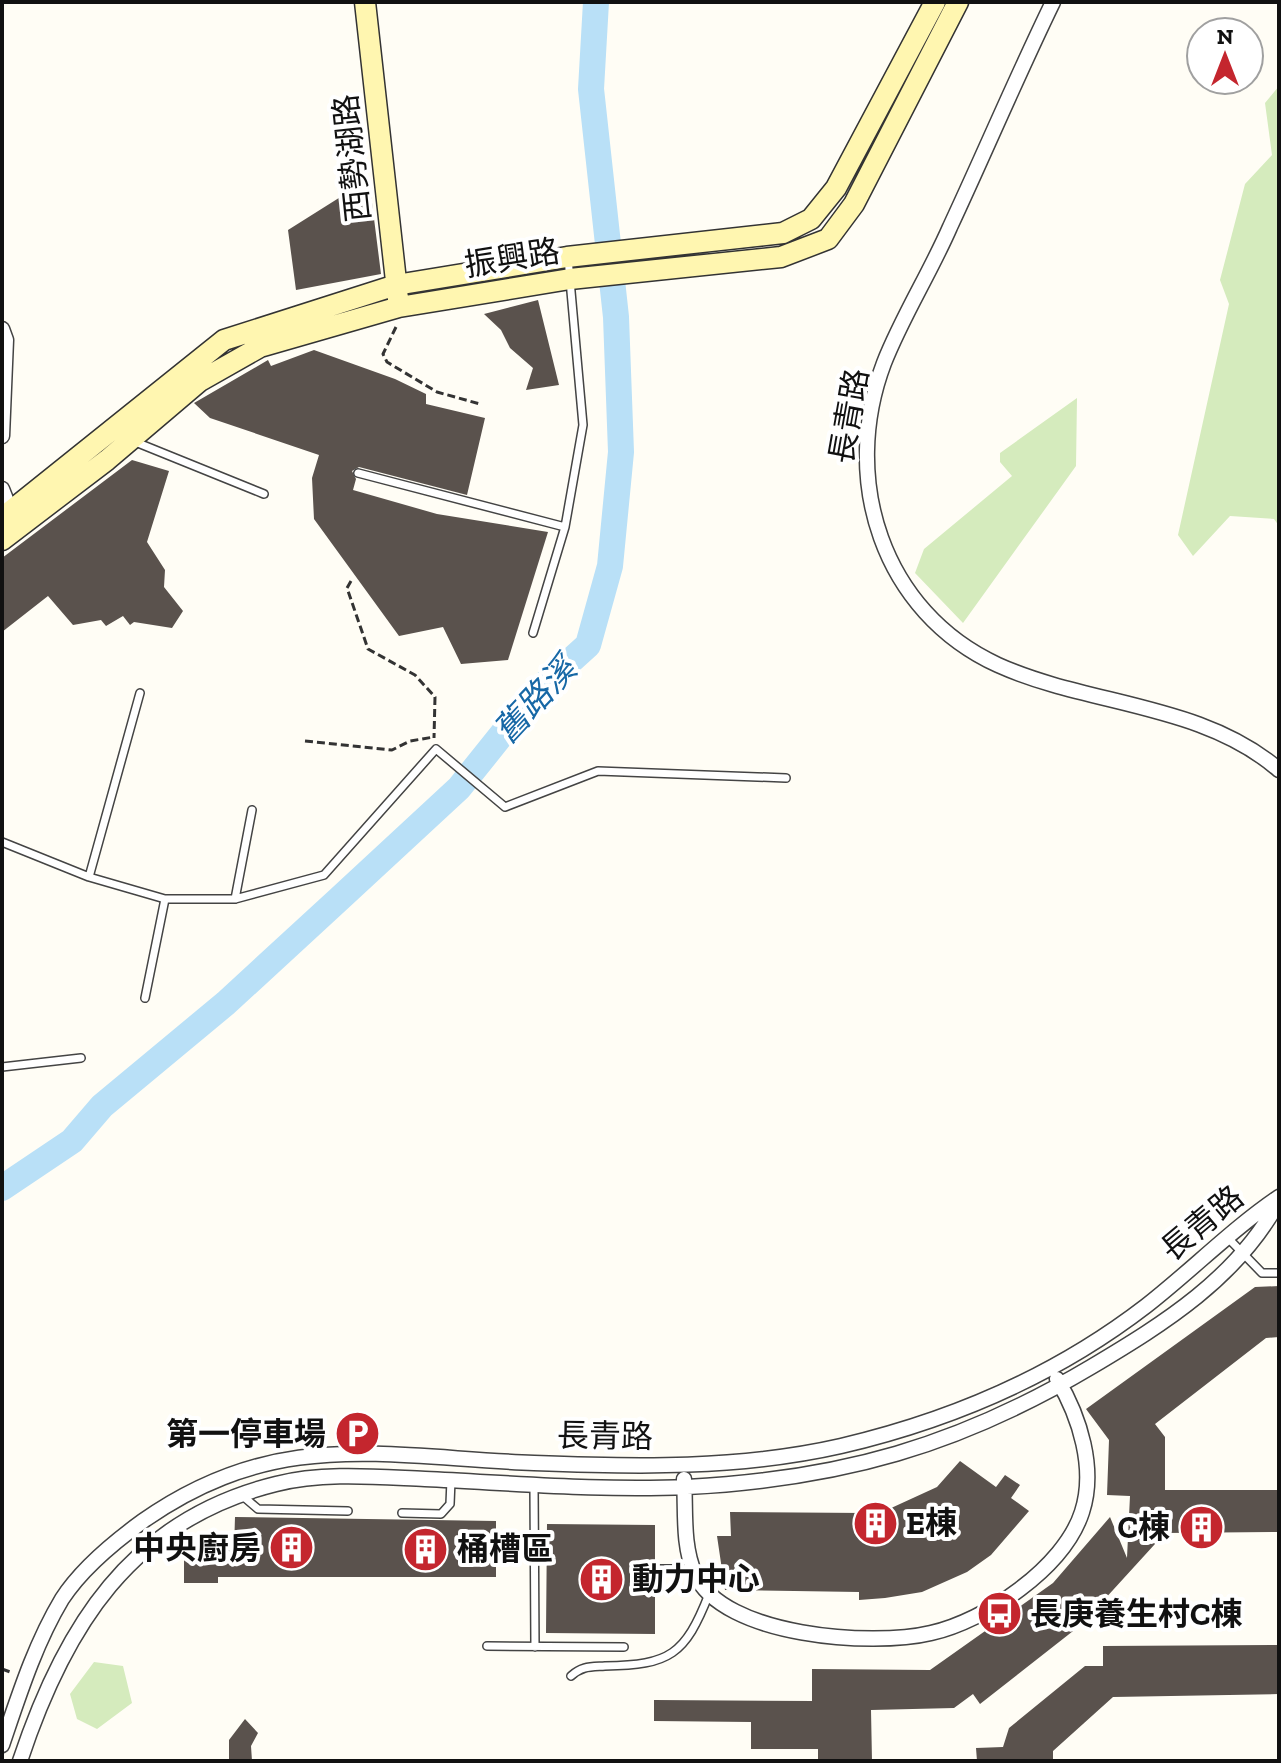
<svg xmlns="http://www.w3.org/2000/svg" width="1281" height="1763" font-family="'Zilla Slab','Noto Sans TC',serif">
	<rect width="100%" height="100%" fill="#fffdf5"/>
	<!-- green -->
	<path fill="#d5ebbd" d="M1279 86V526L1274 519 1230 516 1193 556 1178 535 1229 304 1220 280 1245 184 1272 155 1265 103Z
		M1077 398 1076 466 963 623 915 573 924 549 1012 476 1000 462V453Z
		M94 1662 123 1666 132 1703 97 1729 77 1719 70 1694Z"/>
	<g fill="none" stroke-linecap="round" stroke-linejoin="round">
		<!-- river -->
		<path stroke="#b9e0f7" stroke-width="26" d="M2 1188 72 1141 102 1106 226 1003 338 900 459 788 535 693 588 645 610 566 621 452 616 317 591 89 596 2"/>
	</g>
	<!-- building -->
	<path fill="#5a524d" d="M369 179 381 274 296 290 288 230Z
		M538 300 559 385 526 390 533 368 510 348 501 330 484 314Z
		M314 350 395 379 426 394V404L485 418 467 495 359 467 352 471 356 479 353 490 437 514 548 532 508 660 461 664 443 627 399 636 314 519 312 478 319 455 210 418 194 403 268 360 271 366Z
		M132 460 169 471 147 542 165 570 164 587 183 611 172 628 134 622 130 625 123 616 106 626 101 620 73 625 48 596 2 632V558Z
		M1279 1286V1337L1266 1338 1155 1424 1165 1437V1490H1279V1532L1165 1533 1082 1624 980 1704 973 1694 954 1708 871 1710 872 1761H818V1749H751V1722L654 1721V1700L812 1701V1669L930 1670 1053 1583 1110 1517 1127 1558 1130 1496 1107 1495 1109 1440 1086 1409 1255 1287Z
		M960 1461 996 1487 1005 1475 1020 1485 1011 1498 1029 1511 991 1555 967 1572 922 1592 885 1598 859 1600V1592L725 1590 717 1536H731L730 1512 865 1513 889 1509 937 1487Z
		M235 1517 496 1521V1577H218V1583H184V1550H234Z
		M547 1524 655 1525V1634L546 1633Z
		M1279 1645V1694L1113 1697 1053 1751V1761H977L976 1748 1003 1747 1009 1728 1085 1666H1103V1646Z
		M245 1719 258 1733 251 1746 252 1761H229V1740Z"/>
	<g fill="none" stroke-linecap="round" stroke-linejoin="round">
		<defs>
			<path id="lane" d="M133 441 264 494
				M358 473 565 527
				M533 633 565 527 583 425 568 258
				M2 842 89 877 165 899H235L324 875 436 749 505 807 598 771 786 778
				M89 877 140 693
				M235 899 252 810
				M145 998 165 899
				M2 1067 81 1058
				M1228 1238 1262 1273H1279
				M534 1486 535 1647
				M244 1497 258 1509 348 1511
				M402 1513 441 1514 450 1504 451 1480
				M659 1569H694
				M487 1646 624 1647
				M571 1676C582 1666 590 1667 605 1666 670 1665 685 1655 709 1594"/>
			<path id="street" d="M1053 2C1017 76 985 152 950 227 930 273 902 317 884 363 840 479 882 612 998 665 1089 706 1202 703 1279 770
				M2 329 6 340 2 436
				M2 489 13 517
				M684 1479C686 1510 682 1545 695 1574 723 1637 873 1647 931 1633 985 1621 1064 1568 1082 1512 1096 1469 1080 1417 1057 1379
				M2 1745C19 1695 35 1644 62 1599 82 1568 114 1542 143 1521 277 1427 383 1457 534 1463 636 1467 740 1469 841 1446 952 1420 1055 1376 1146 1306 1191 1271 1233 1228 1279 1197
				M20 1761C64 1628 130 1520 276 1484 324 1472 377 1477 425 1479 512 1483 600 1491 687 1487 841 1479 958 1446 1091 1367 1165 1323 1237 1278 1279 1201"/>
			<path id="secondary" d="M365 2 398 299
				M2 518 224 340 396 285 567 257 783 233 811 219 836 188 935 2
				M2 540 107 460 200 381 260 347 399 307 570 279 781 257 828 239 854 204 958 2"/>
		</defs>
		<!-- lane casing -->
		<use href="#lane" stroke="#444" stroke-width="10"/>
		<!-- street casing -->
		<use href="#street" stroke="#444" stroke-width="17"/>
		<!-- secondary casing -->
		<use href="#secondary" stroke="#333" stroke-width="23"/>
		<!-- path -->
		<path stroke="#333" stroke-width="3" stroke-dasharray="8 4" stroke-linecap="butt" d="M396 327 383 354 387 362 437 392 480 404
			M351 581 347 588 368 649 415 675 435 697 434 738
			M305 741 392 750 410 741 434 737
			M2 1669 13 1673"/>
		<!-- lane -->
		<use href="#lane" stroke="#fff" stroke-width="7"/>
		<!-- street -->
		<use href="#street" stroke="#fff" stroke-width="14"/>
		<!-- secondary -->
		<use href="#secondary" stroke="#fff6b0" stroke-width="20"/>
	</g>
	<!-- icons -->
	<defs>
		<symbol id="parking-disc" viewBox="-11 -11 22 22"><circle r="9.5" fill="#c4262e" stroke="#fff"/><path d="M-3.5-5.5H1a3.5 3.5 0 0 1 0 7H-1V5.5H-3.5ZM-1-3.4V-.6H.8a1.4 1.4 0 0 0 0-2.8Z" fill="#fff"/></symbol>
		<symbol id="building-disc" viewBox="-11 -11 22 22"><circle r="9.5" fill="#c4262e" stroke="#fff"/><path d="M-4-6H4V6H1V3H-1V6H-4ZM-2.5-4.3h1.7v1.8h-1.7ZM.8-4.3h1.7v1.8H.8ZM-2.5-1h1.7V.8h-1.7ZM.8-1h1.7V.8H.8Z" fill="#fff"/></symbol>
		<symbol id="bus-disc" viewBox="-11 -11 22 22"><circle r="9.5" fill="#c4262e" stroke="#fff"/><path d="M-5-6H5V4H4V6H2V4H-2V6H-4V4H-5ZM-3.5-4V0h7V-4ZM-3.5 1.2v1.5H-2V1.2ZM2 1.2v1.5H3.5V1.2Z" fill="#fff"/></symbol>
	</defs>
	<g fill-rule="evenodd">
		<use href="#parking-disc" x="332" y="1408" width="51" height="51"/>
		<use href="#building-disc" x="850" y="1498" width="51" height="51"/>
		<use href="#building-disc" x="1176" y="1502" width="51" height="51"/>
		<use href="#building-disc" x="266" y="1522" width="51" height="51"/>
		<use href="#building-disc" x="400" y="1524" width="51" height="51"/>
		<use href="#building-disc" x="576" y="1554" width="51" height="51"/>
		<use href="#bus-disc" x="974" y="1588" width="51" height="51"/>
	</g>
	<g text-anchor="middle" dominant-baseline="central" stroke-width="8" stroke-linejoin="round" paint-order="stroke">
		<!-- street labels -->
		<g font-size="32" fill="#111" stroke="#fff">
			<text transform="translate(352 158) rotate(-96)">西勢湖路</text>
			<text transform="translate(512 258) rotate(-9)">振興路</text>
			<text transform="translate(849 416) rotate(-80)">長青路</text>
			<text transform="translate(1202 1223) rotate(-40)">長青路</text>
			<text transform="translate(605 1436) rotate(1)">長青路</text>
		</g>
		<!-- poi labels -->
		<g font-size="32" font-weight="bold" fill="#111" stroke="#fff" text-anchor="start">
			<text x="326" y="1434" text-anchor="end">第一停車場</text>
			<text x="906" y="1523">E棟</text>
			<text x="1170" y="1527" text-anchor="end">C棟</text>
			<text x="261" y="1548" text-anchor="end">中央廚房</text>
			<text x="457" y="1549">桶槽區</text>
			<text x="632" y="1579">動力中心</text>
			<text x="1030" y="1614">長庚養生村C棟</text>
		</g>
		<!-- water labels -->
		<g font-size="34" font-style="italic" fill="#1768a6" stroke="#fff">
			<text transform="translate(535 700) rotate(-47)">舊路溪</text>
		</g>
	</g>
	<!-- border -->
	<rect width="1281" height="1763" fill="none" stroke="#111111" stroke-width="8"/>
	<!-- north arrow -->
	<g transform="translate(1225 56)"><circle r="38" fill="#ffffff" stroke="#a0a0a0" stroke-width="2"/>
	<path d="M0-6L14 30L0 20L-14 30Z" fill="#c4262e"/>
	<text y="-12" font-size="22" font-weight="bold" text-anchor="middle" fill="#111111">N</text>
	</g>
</svg>
